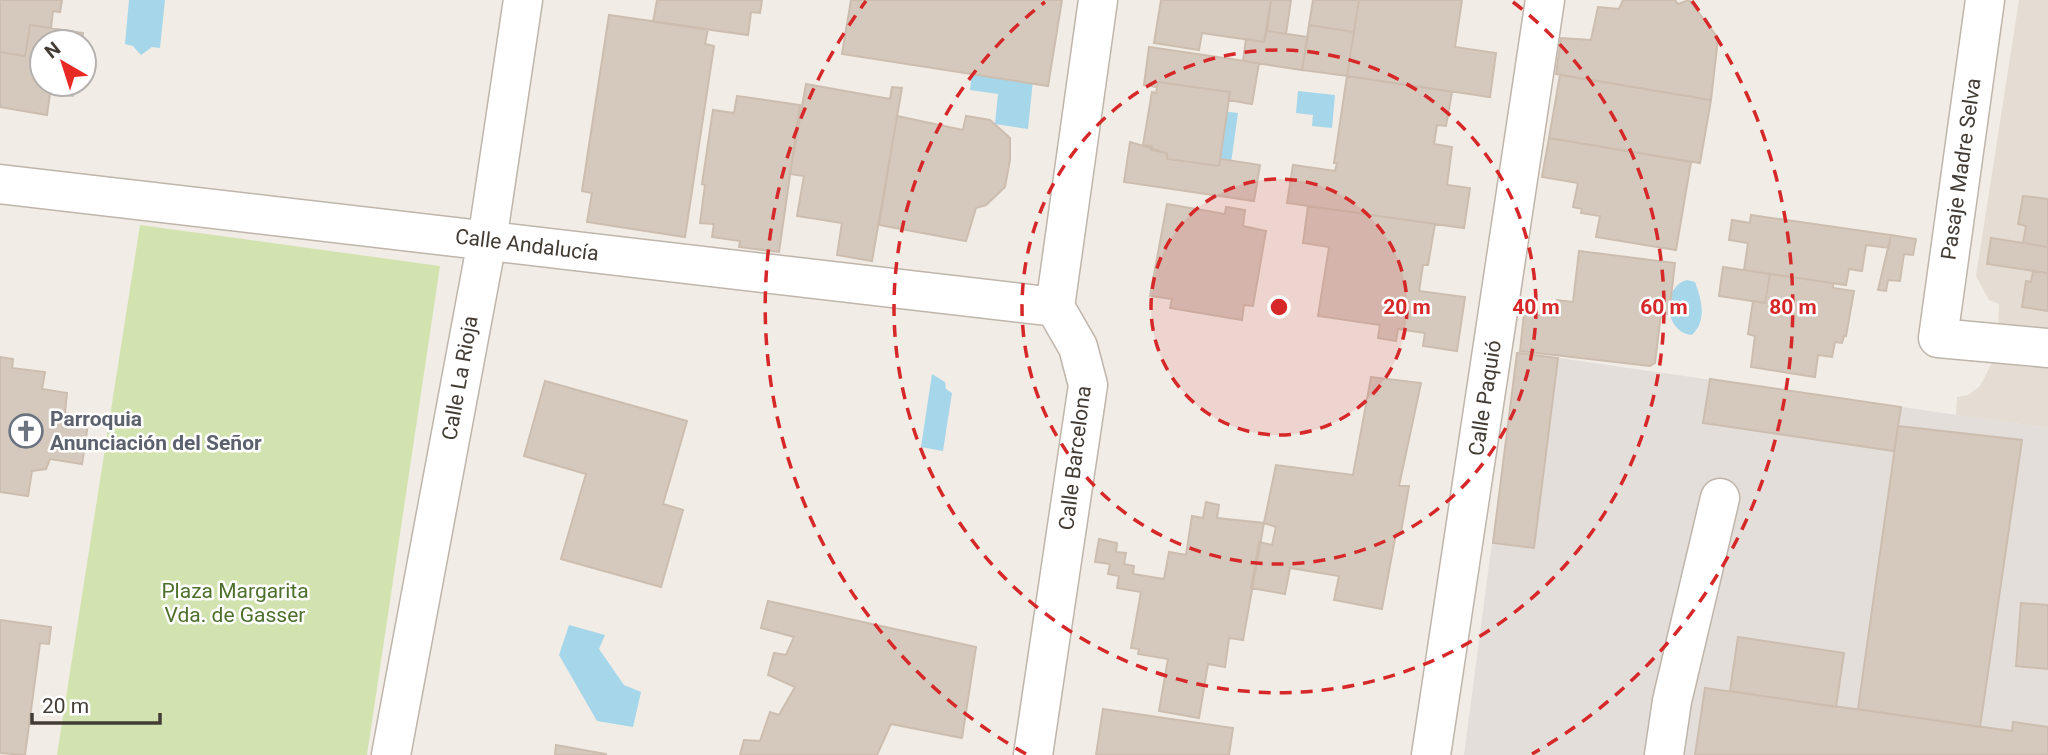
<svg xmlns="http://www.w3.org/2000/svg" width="2048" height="755" font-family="Roboto,sans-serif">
	<rect width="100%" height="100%" fill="#f1ece5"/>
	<!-- residential -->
	<path fill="#e5ddd3" d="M2019 0H2048V428L1956 415 1957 397 1968 395 1980 386 1997 353 1999 304 1989 300 1976 276Z"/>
	<!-- industrial -->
	<path fill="#e3deda" d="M1517 352 2048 428V755H1464Z"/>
	<!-- green -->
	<path fill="#d2e3b0" d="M140 225 440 266 367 755H57Z"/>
	<!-- water -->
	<path fill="#a5d6ea" d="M129 0H165L160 48 152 47 141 55 133 46 125 44Z
		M972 73 1033 80 1028 129 995 124 998 94 970 90Z
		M1298 91 1335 95 1332 128 1312 126 1313 115 1296 113Z
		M1221 111 1238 113 1230 170 1214 169Z
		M1687 280 1695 282C1702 301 1707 320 1692 335 1664 333 1661 287 1687 280Z
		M932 374 945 382 946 389 952 393 943 451 921 447Z
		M569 625 605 635 599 649 624 685 641 692 633 727 597 721 559 655Z"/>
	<!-- building -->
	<path fill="#d5c9be" stroke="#ccbdaf" stroke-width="2" d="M0 0H62L60 12 53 11 51 28 30 25 25 56 0 52Z
		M657 0H762L760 13 751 12 748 35 653 22Z
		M851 0H1062L1048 86 842 54Z
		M1161 0H1271L1264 42 1202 33 1199 50 1154 43Z
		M1271 0H1291L1286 34 1267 31Z
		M1313 0H1359L1354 32 1309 25Z
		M1359 0H1462L1455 47 1496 53 1490 97 1347 76Z
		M1623 0H1675L1678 4 1689 0 1718 38 1711 100 1556 74 1561 38 1591 40 1598 7 1619 9Z
		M609 15 708 29 705 44 714 46 685 237 587 222 592 193 582 191Z
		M30 25 83 33 82 42H42V84H75L73 96 50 93 47 115 0 107V52L25 56Z
		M1309 25 1354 32 1347 76 1302 70Z
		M1267 31 1308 37 1302 70 1243 61 1246 39 1264 42Z
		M1149 47 1259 63 1252 104 1228 100 1230 92 1158 82 1157 87 1144 85Z
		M1560 75 1711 100 1700 163 1549 138Z
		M1347 76 1452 92 1446 126 1437 125 1434 144 1452 147 1447 185 1470 188 1464 228 1287 203 1293 165 1335 171 1337 163H1334Z
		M1158 82 1230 92 1219 166 1167 159V153L1151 150 1152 146 1143 145 1152 92 1156 93Z
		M806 84 890 99 892 87 902 88 872 261 837 255 842 223 797 216 804 176 790 174Z
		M737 96 800 105 779 252 739 247 740 241 712 237 714 224 700 223 705 185 702 184 713 110 734 113Z
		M897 116 963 130 966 116 990 120 1010 138V160L1005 187 986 205 976 208 966 241 879 225Z
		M1549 138 1691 162 1676 250 1596 237 1600 216 1581 213 1582 209 1573 207 1578 183 1542 177Z
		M1130 142 1167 153V159L1219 166 1220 159 1260 165 1254 201 1124 182Z
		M2023 196 2048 199V247L2023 243 2026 226 2018 224Z
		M1167 204 1225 214 1226 207 1245 210 1243 226 1266 231 1253 306 1244 305 1242 320 1170 308 1172 299 1150 296Z
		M1308 206 1435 224 1428 265H1423L1419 291 1465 297 1457 351 1423 346 1425 333 1398 329 1396 341 1378 338 1380 325 1318 316 1329 247 1303 243Z
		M1751 215 1891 235 1889 248 1866 245 1862 271 1849 269 1846 285 1744 270 1748 243 1729 240 1732 220 1750 223Z
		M1891 235 1916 239 1913 255 1904 254 1900 281 1888 280 1886 291 1878 290Z
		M1991 238 2048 247V273L1987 264Z
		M1579 251 1675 263 1669 314 1661 313 1655 363 1650 366 1520 351 1524 314 1556 317 1557 300 1573 302Z
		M1723 267 1770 274 1765 303 1719 296Z
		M2033 271 2048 273V311L2022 307 2026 281 2031 282Z
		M1770 274 1833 283V288L1854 291 1846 336H1844L1842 343 1835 342 1832 357 1818 355 1815 377 1751 367 1755 336 1748 334 1753 301 1765 303Z
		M1517 353 1558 358 1534 548 1493 543Z
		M0 357 13 359 12 368 45 372 42 389 67 393 65 413 80 415 79 423 88 424 82 464 50 459 46 469 32 471 28 496 0 492Z
		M1371 377 1421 383 1399 486H1409L1401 532 1396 533 1382 609 1334 600 1339 576 1290 568 1285 594 1251 588 1259 542 1272 545 1276 527 1264 523 1276 465 1353 475Z
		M1710 379 1901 407 1894 451 1703 423Z
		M545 381 687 421 663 504 683 510 661 587 561 559 586 474 524 456Z
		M1898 426 2022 440 1980 727 1858 709Z
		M1206 502 1219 505 1217 518 1264 523 1243 640 1229 638 1225 667 1208 664 1199 718 1159 711 1168 659 1138 654 1139 649 1131 648 1141 592 1117 588 1119 576 1108 574 1110 564 1095 562 1099 539 1117 543 1116 552 1126 553 1124 564 1134 566 1133 574 1164 579 1169 552 1186 555 1192 516 1203 518Z
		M768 601 976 647 962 738 891 724 877 755H740L744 740 760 741 770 712 779 715 795 687 768 675 774 653 786 655 794 637 761 628Z
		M2021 603 2048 605V669L2016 666Z
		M0 620 51 627 49 644 40 643 25 755 0 753Z
		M1738 637 1844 653 1836 707 1730 691Z
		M1705 688 2012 731 2013 722 2048 727V755H1695Z
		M1103 709 1233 728 1229 755H1096Z
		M556 745 606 754V755H555Z"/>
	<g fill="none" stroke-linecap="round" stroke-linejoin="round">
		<defs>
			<path id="minor" d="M1985 0 1938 338 2048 348
				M0 184 1055 307
				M391 755 487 241 523 0
				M1033 755 1088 385 1078 347 1055 307 1098 0
				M1431 755 1545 0
				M1664 755 1672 701 1720 498"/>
		</defs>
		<!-- minor casing -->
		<use href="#minor" stroke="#bfb5ab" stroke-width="41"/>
		<!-- minor -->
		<use href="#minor" stroke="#fff" stroke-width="38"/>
	</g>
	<!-- distance rings -->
	<circle cx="1279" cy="307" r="128" fill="#d62828" fill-opacity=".12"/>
	<g fill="none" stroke="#d62828" stroke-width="3.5" stroke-dasharray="12 9">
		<circle cx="1279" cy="307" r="128"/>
		<circle cx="1279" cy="307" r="257"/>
		<path d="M1513 2A385 385 0 1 1 1045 2"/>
		<path d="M1026 754A514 514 0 0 1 866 1M1692 1A514 514 0 0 1 1532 754"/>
	</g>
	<!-- icons -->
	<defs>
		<symbol id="church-ring" viewBox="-11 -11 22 22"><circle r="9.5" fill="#fff" stroke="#6b7280" stroke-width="1.5"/><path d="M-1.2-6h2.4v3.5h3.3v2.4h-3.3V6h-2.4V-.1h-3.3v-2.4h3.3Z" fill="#6b7280"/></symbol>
	</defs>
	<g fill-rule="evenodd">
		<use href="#church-ring" x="7" y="412" width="38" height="38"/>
	</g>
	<g text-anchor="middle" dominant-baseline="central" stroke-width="5" stroke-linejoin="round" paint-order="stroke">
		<!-- street labels -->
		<g font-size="21" fill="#433c35" stroke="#fff">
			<text transform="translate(1961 169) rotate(-82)">Pasaje Madre Selva</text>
			<text transform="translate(527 245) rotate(7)">Calle Andalucía</text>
			<text transform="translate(460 378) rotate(-80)">Calle La Rioja</text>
			<text transform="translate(1485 398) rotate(-81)">Calle Paquió</text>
			<text transform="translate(1075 458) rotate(-83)">Calle Barcelona</text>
		</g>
		<!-- worship labels -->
		<g font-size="21" font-weight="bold" fill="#5b616d" stroke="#fff" text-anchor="start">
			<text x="50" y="419">Parroquia<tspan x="50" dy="24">Anunciación del Señor</tspan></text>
		</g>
		<!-- park labels -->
		<g font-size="21" fill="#4e702d" stroke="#fff">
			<text x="235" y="591">Plaza Margarita<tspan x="235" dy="24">Vda. de Gasser</tspan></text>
		</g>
	</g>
	<circle cx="1279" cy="307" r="10" fill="#d62828" stroke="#fff" stroke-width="3.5"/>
	<g font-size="21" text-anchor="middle" font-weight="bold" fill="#d62828" stroke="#fff" stroke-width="5" stroke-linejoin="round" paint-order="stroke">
		<text x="1407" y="314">20 m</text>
		<text x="1536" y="314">40 m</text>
		<text x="1664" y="314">60 m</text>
		<text x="1793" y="314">80 m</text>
	</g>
	<!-- north arrow -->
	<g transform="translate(63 63) rotate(321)"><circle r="33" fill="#ffffff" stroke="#b4b1ae" stroke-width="2"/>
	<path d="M0-5L12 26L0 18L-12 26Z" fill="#e92923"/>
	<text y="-10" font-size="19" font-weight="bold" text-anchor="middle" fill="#433c35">N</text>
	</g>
	<!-- scale -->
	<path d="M32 713v10h128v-10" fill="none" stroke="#433c35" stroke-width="3.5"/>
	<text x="42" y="713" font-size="21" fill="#433c35" stroke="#ffffff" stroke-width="5" paint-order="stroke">20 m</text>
</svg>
